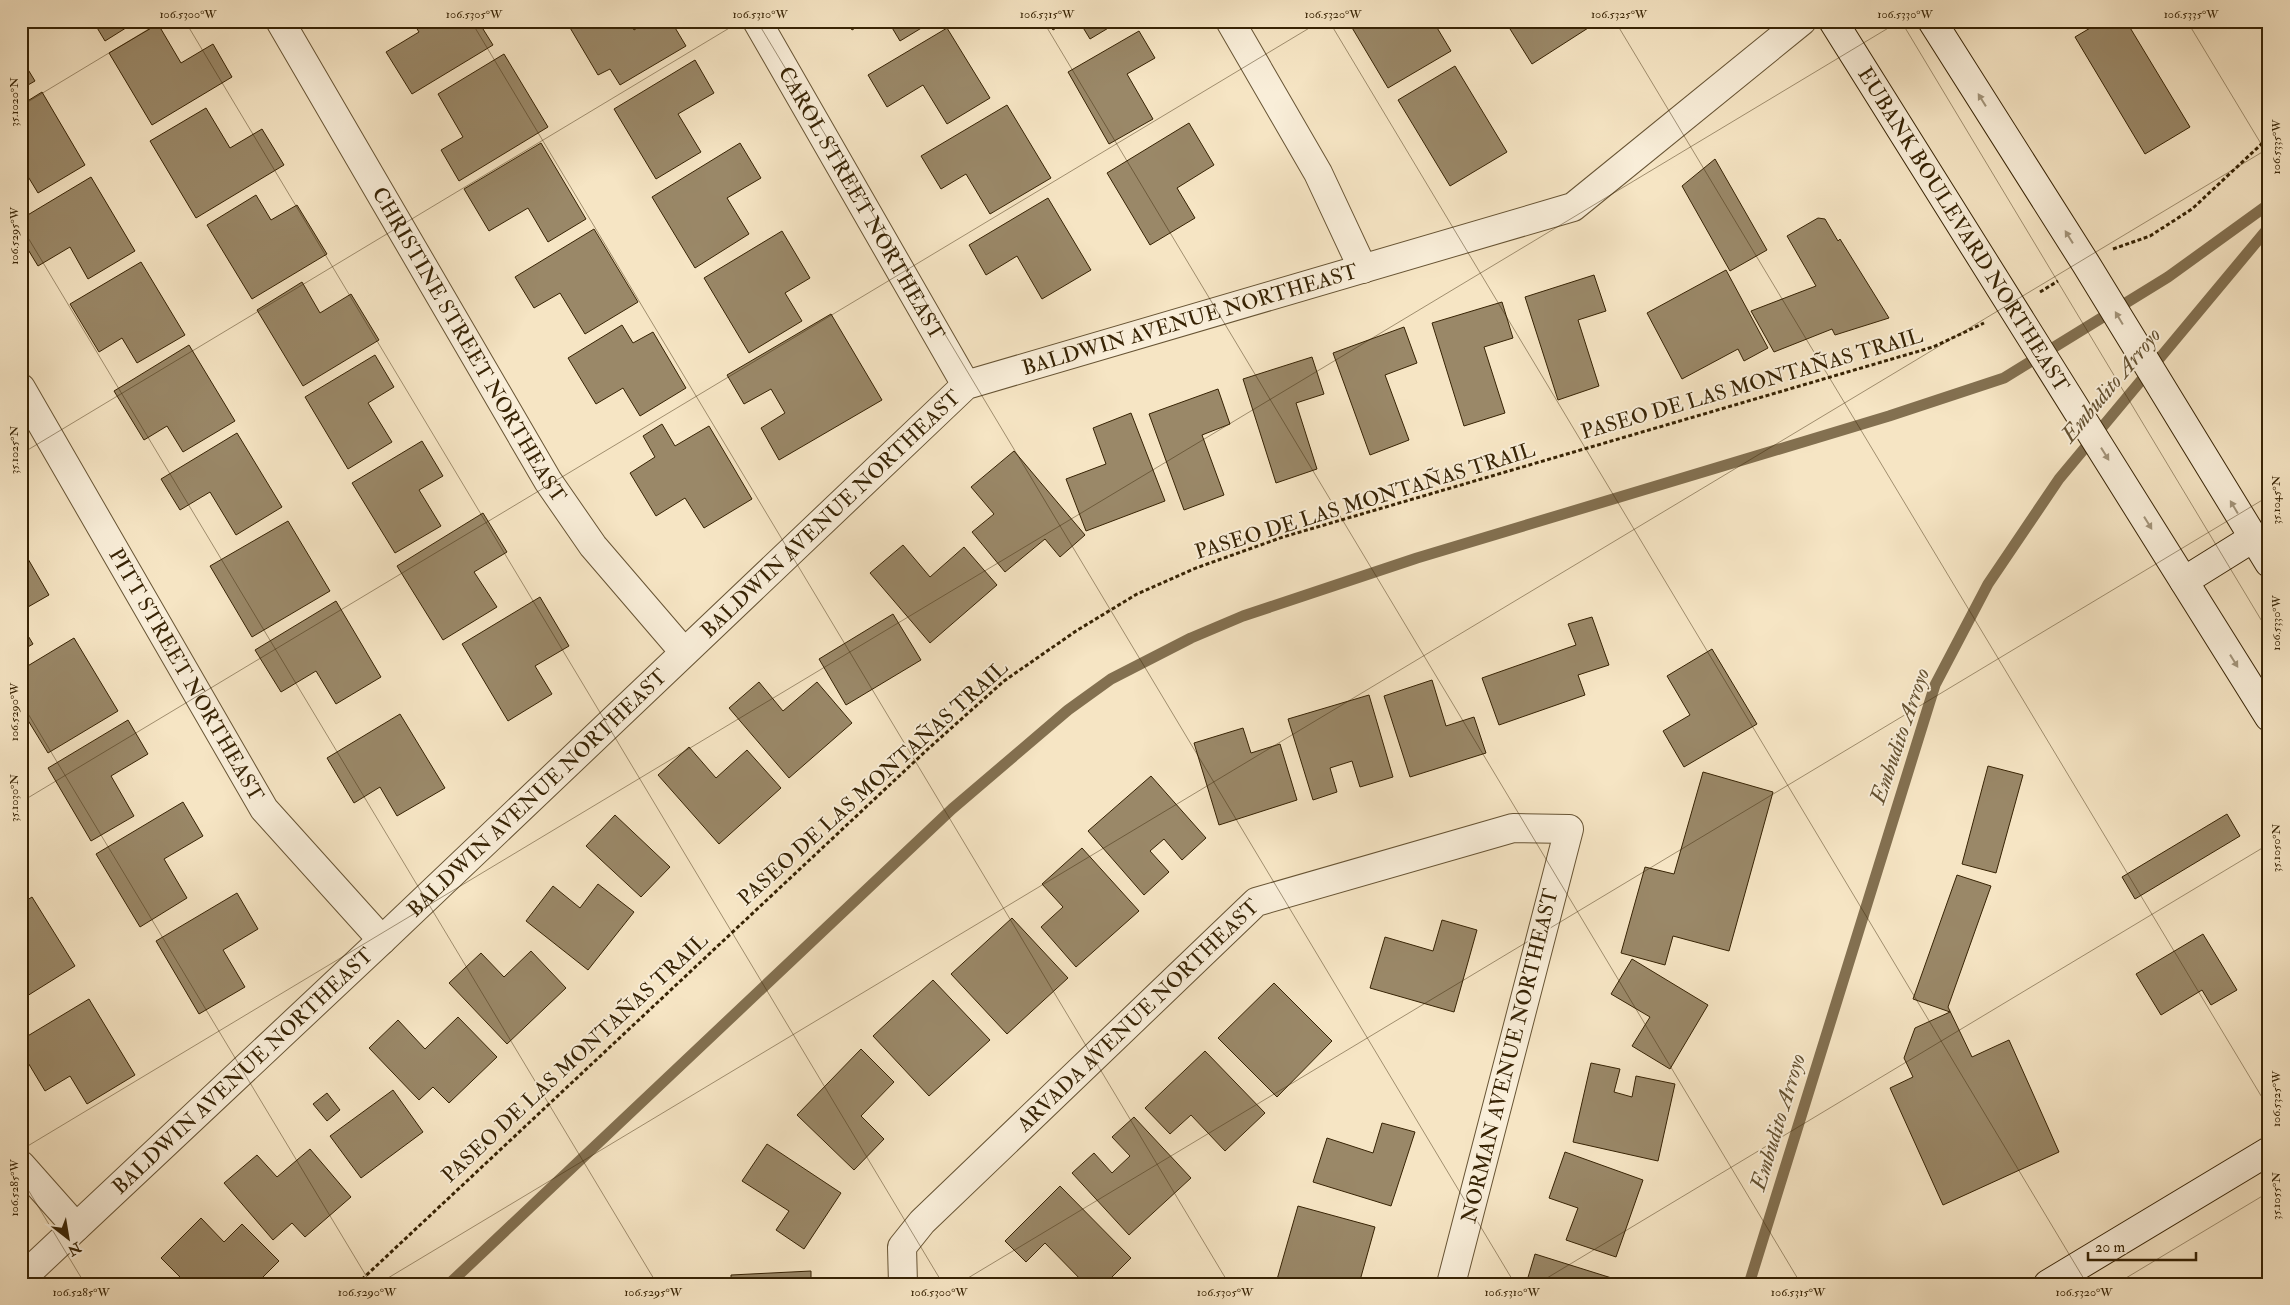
<svg xmlns="http://www.w3.org/2000/svg" width="2290" height="1305" font-family="'IM FELL Double Pica',serif">
	<rect width="100%" height="100%" fill="#f6e5c4"/>
	<filter id="stains"><feTurbulence type="fractalNoise" baseFrequency=".004" numOctaves="4"/><feColorMatrix values="0 0 0 0 .2 0 0 0 0 .09 0 0 0 0 .02 0 0 0 .5 -.17"/></filter>
	<radialGradient id="worn" r=".72"><stop offset=".6" stop-color="#630" stop-opacity="0"/><stop offset="1" stop-color="#630" stop-opacity=".3"/></radialGradient>
	<g fill="none" stroke-linecap="round" stroke-linejoin="round">
		<!-- stream -->
		<path stroke="#837050" stroke-width="11" d="M449 1284 952 809 1068 710 1111 679 1191 638 1243 616 1417 558 1889 416 2004 378 2168 277 2269 204
			M1749 1284 1935 685 1988 584 2059 479 2269 227"/>
	</g>
	<!-- building -->
	<path fill="#9a8868" stroke="#372304" d="M93 21H137L105 41Z
		M412 21H478L493 45 412 94 386 52 419 32Z
		M566 21H629L634 30 648 21H671L686 46 620 85 610 69 598 75Z
		M847 21H867L852 30Z
		M888 21H933L900 41Z
		M1047 21H1068L1053 30Z
		M1079 21H1120L1090 39Z
		M1348 21H1433L1451 51 1388 88Z
		M1505 21H1599L1532 64Z
		M2102 21H2126L2190 127 2145 154 2075 37Z
		M158 24 181 63 213 44 232 77 152 125 109 53Z
		M947 28 990 98 947 124 923 85 887 107 868 75Z
		M1139 31 1155 58 1127 74 1153 119 1109 144 1068 72Z
		M504 54 548 127 459 181 441 150 463 137 438 94Z
		M21 58 35 81 21 89Z
		M695 60 714 93 678 114 701 152 656 179 614 109Z
		M1455 66 1507 152 1450 186 1398 100Z
		M42 92 85 165 38 193 21 165V105Z
		M1007 105 1051 178 990 214 966 174 941 189 921 156Z
		M206 108 230 148 262 129 284 165 196 218 150 141Z
		M1189 123 1214 165 1177 188 1195 218 1150 245 1107 173Z
		M541 143 586 219 548 242 528 208 489 231 464 189Z
		M740 143 761 178 727 198 749 234 695 268 652 197Z
		M1715 159 1767 250 1730 271 1682 186Z
		M91 177 135 251 88 279 70 247 38 266 21 238V219Z
		M256 195 271 220 297 205 327 254 252 299 207 225Z
		M1048 198 1091 270 1042 299 1017 256 986 275 969 245Z
		M1818 218 1825 219 1838 241 1840 239 1889 318 1835 335 1832 329 1774 352 1751 311 1816 286 1787 236Z
		M594 229 638 302 585 334 560 293 534 308 515 277Z
		M782 231 810 278 785 293 802 321 749 353 704 278Z
		M141 262 185 335 137 363 122 338 99 352 70 304Z
		M1726 270 1768 348 1744 361 1738 349 1682 379 1647 313Z
		M1594 275 1606 311 1578 320 1599 386 1558 400 1525 297Z
		M302 282 320 313 351 294 379 340 303 386 257 310Z
		M1502 302 1513 338 1484 347 1505 413 1464 426 1432 323Z
		M831 314 882 400 779 460 761 428 785 413 771 389 744 404 727 375Z
		M622 325 633 343 653 332 686 388 640 416 623 388 596 404 568 358Z
		M1404 327 1417 363 1385 375 1409 440 1370 455 1333 353Z
		M189 345 235 421 183 452 167 426 144 440 114 391Z
		M375 355 394 387 368 403 392 442 348 469 305 397Z
		M1312 357 1324 394 1296 403 1317 469 1276 483 1243 379Z
		M1218 389 1230 424 1202 435 1224 495 1184 510 1149 414Z
		M1131 413 1165 501 1086 531 1066 479 1106 464 1093 428Z
		M662 424 675 446 709 426 752 499 704 528 685 498 656 516 630 473 655 457 643 436Z
		M237 433 282 507 236 535 210 492 180 510 161 479Z
		M422 441 443 476 419 490 441 526 395 553 352 483Z
		M1014 451 1085 535 1060 557 1045 539 1005 572 972 532 994 514 971 487Z
		M483 513 507 552 474 572 497 607 443 640 397 566Z
		M288 521 330 591 252 637 210 566Z
		M903 545 930 577 964 547 997 585 930 643 870 573Z
		M24 552 49 595 21 611V554Z
		M540 597 569 646 535 666 552 694 508 721 462 644Z
		M336 601 381 677 336 704 316 671 281 692 255 650Z
		M893 614 921 660 846 705 819 659Z
		M1592 617 1609 665 1578 675 1585 695 1499 725 1482 678 1576 645 1568 624Z
		M21 624 33 644 21 651Z
		M74 638 118 711 48 753 21 709V670Z
		M1712 649 1757 724 1684 767 1663 731 1690 715 1667 676Z
		M1432 680 1446 726 1474 717 1486 753 1410 777 1384 696Z
		M759 682 783 711 817 682 852 723 789 778 729 708Z
		M1369 695 1393 777 1360 787 1352 761 1330 768 1337 792 1313 800 1288 719Z
		M400 714 445 788 397 816 380 787 354 803 327 758Z
		M128 720 148 754 111 776 134 816 91 841 48 768Z
		M1243 728 1251 753 1280 744 1297 800 1219 825 1194 743Z
		M689 747 716 778 747 750 781 788 719 844 658 775Z
		M1988 766 2023 775 1996 873 1962 864Z
		M1703 772 1773 792 1729 951 1673 936 1665 965 1621 953 1645 867 1674 874Z
		M1151 776 1206 838 1182 860 1164 839 1150 851 1169 872 1144 895 1088 831Z
		M183 802 203 836 164 859 187 898 140 927 96 854Z
		M2227 814 2240 836 2135 899 2122 877Z
		M615 815 670 867 641 897 586 846Z
		M1082 848 1139 911 1076 967 1041 927 1063 907 1042 884Z
		M1957 875 1991 886 1948 1007 1972 1057 2009 1040 2059 1152 1943 1205 1890 1088 1913 1077 1904 1058 1915 1028 1950 1012 1913 999Z
		M598 884 634 912 588 970 526 921 553 886 580 908Z
		M237 893 258 929 223 950 245 987 199 1014 156 941Z
		M32 897 75 966 27 996 21 987V904Z
		M1012 918 1068 978 1007 1034 951 974Z
		M1442 920 1477 930 1454 1012 1370 988 1385 937 1433 951Z
		M2203 934 2237 990 2211 1005 2202 990 2161 1015 2136 974Z
		M531 951 566 988 507 1044 449 983 481 953 504 977Z
		M1632 959 1708 1005 1670 1069 1632 1046 1650 1017 1611 994Z
		M933 980 990 1040 929 1096 873 1036Z
		M1274 983 1332 1041 1277 1097 1218 1038Z
		M89 999 135 1075 87 1104 70 1076 45 1091 21 1051V1040Z
		M458 1017 497 1057 449 1103 433 1087 419 1100 369 1048 398 1020 425 1049Z
		M861 1049 894 1082 861 1116 884 1139 854 1170 797 1115Z
		M1205 1051 1265 1113 1225 1151 1191 1115 1170 1134 1145 1108Z
		M1591 1063 1620 1069 1614 1092 1632 1097 1636 1076 1675 1084 1658 1161 1573 1142Z
		M393 1090 423 1132 361 1178 330 1136Z
		M327 1093 340 1110 327 1121 313 1104Z
		M1134 1117 1191 1178 1129 1235 1072 1173 1094 1153 1112 1173 1130 1156 1112 1137Z
		M1382 1123 1415 1132 1391 1206 1313 1182 1327 1138 1373 1153Z
		M767 1144 841 1193 804 1249 776 1230 789 1211 742 1181Z
		M310 1149 351 1197 305 1237 292 1223 273 1240 224 1183 257 1155 277 1177Z
		M1565 1152 1643 1180 1616 1257 1566 1240 1578 1208 1549 1198Z
		M1060 1186 1131 1258 1105 1284H1085L1045 1243 1026 1262 1005 1241Z
		M1298 1206 1375 1227 1359 1284 1276 1283Z
		M201 1218 224 1242 242 1224 279 1261 256 1284H187L161 1258Z
		M1535 1254 1618 1280 1617 1284H1526Z
		M811 1271V1284H731V1275Z"/>
	<g fill="none" stroke-linecap="round" stroke-linejoin="round">
		<defs>
			<g id="street">
				<path id="s1" d="M280 21 548 481 593 546 684 652"/>
				<path id="s2" d="M757 21 966 385"/>
				<path d="M1230 21 1318 173 1363 269"/>
				<path id="s3" d="M21 388 264 809 382 940"/>
				<path d="M21 1165 76 1227"/>
				<path id="s4" d="M21 1279 382 940 966 385 1573 207 1802 21"/>
				<path id="s5" d="M903 1284 902 1247 922 1222 1256 902 1513 828 1569 829 1451 1284"/>
			</g>
			<g id="secondary">
				<path id="s6" d="M1833 21 2269 717"/>
				<path d="M1932 21 2086 264 2269 563"/>
				<path d="M2184 581 2253 538"/>
				<path d="M2048 1284 2269 1151"/>
			</g>
		</defs>
		<!-- street casing -->
		<use href="#street" stroke="#675434" stroke-width="30"/>
		<!-- secondary casing -->
		<use href="#secondary" stroke="#372304" stroke-width="30"/>
		<!-- path -->
		<path stroke="#372304" stroke-width="3" stroke-dasharray="4 2.5" stroke-linecap="butt" d="M2113 249 2150 236 2192 209 2269 137
			M2040 292 2058 281
			M357 1284 929 748 1004 681 1076 631 1137 594 1196 568 1283 537 1933 347 1984 323"/>
		<!-- street -->
		<use href="#street" stroke="#f9eed9" stroke-width="28"/>
		<!-- secondary -->
		<use href="#secondary" stroke="#f9eed9" stroke-width="28"/>
	</g>
	<!-- one-way arrows -->
	<defs><path id="oneway-solid" d="M-6-.8H1V-3.2L6.5 0L1 3.2V.8H-6Z" transform="scale(1.25)"/></defs>
	<g fill="#a29379">
		<use href="#oneway-solid" transform="translate(1982 100) rotate(-122)"/>
		<use href="#oneway-solid" transform="translate(2069 237) rotate(-122)"/>
		<use href="#oneway-solid" transform="translate(2119 318) rotate(-121)"/>
		<use href="#oneway-solid" transform="translate(2105 454) rotate(58)"/>
		<use href="#oneway-solid" transform="translate(2234 507) rotate(-121)"/>
		<use href="#oneway-solid" transform="translate(2148 523) rotate(58)"/>
		<use href="#oneway-solid" transform="translate(2234 661) rotate(58)"/>
	</g>
	<!-- ticks -->
	<path fill="none" stroke="#372304" stroke-width="1" stroke-opacity="0.45" d="M185 21 943 1284M471 21 1229 1284M757 21 1515 1284M1043 21 1801 1284M1329 21 2087 1284M1615 21 2269 1109M1901 21 2269 633M2187 21 2269 157M21 106 162 21M21 226 657 1284M21 454 741 21M21 702 371 1284M21 802 1321 21M21 1150 1900 21M21 1178 85 1284M378 1284 2269 148M958 1284 2269 496M1537 1284 2269 844M2116 1284 2269 1192"/>
	<g text-anchor="middle" dominant-baseline="central" stroke-width="4" stroke-linejoin="round" paint-order="stroke">
		<!-- street labels -->
		<g font-size="21" fill="#372304" stroke="#f9eed9">
			<text stroke="none"><textPath href="#s2" startOffset="210">CAROL STREET NORTHEAST</textPath></text>
			<text stroke="none"><textPath href="#s6" startOffset="246">EUBANK BOULEVARD NORTHEAST</textPath></text>
			<text stroke="none"><textPath href="#s4" startOffset="1534">BALDWIN AVENUE NORTHEAST</textPath></text>
			<text stroke="none"><textPath href="#s1" startOffset="375">CHRISTINE STREET NORTHEAST</textPath></text>
			<text transform="translate(1752 384) rotate(-16)">PASEO DE LAS MONTAÑAS TRAIL</text>
			<text transform="translate(1365 501) rotate(-17)">PASEO DE LAS MONTAÑAS TRAIL</text>
			<text stroke="none"><textPath href="#s4" startOffset="1114">BALDWIN AVENUE NORTHEAST</textPath></text>
			<text stroke="none"><textPath href="#s3" startOffset="331">PITT STREET NORTHEAST</textPath></text>
			<text transform="translate(873 783) rotate(-42)">PASEO DE LAS MONTAÑAS TRAIL</text>
			<text stroke="none"><textPath href="#s4" startOffset="709">BALDWIN AVENUE NORTHEAST</textPath></text>
			<text stroke="none"><textPath href="#s5" startOffset="368">ARVADA AVENUE NORTHEAST</textPath></text>
			<text transform="translate(1510 1056) rotate(-76)">NORMAN AVENUE NORTHEAST</text>
			<text transform="translate(575 1058) rotate(-43)">PASEO DE LAS MONTAÑAS TRAIL</text>
			<text stroke="none"><textPath href="#s4" startOffset="304">BALDWIN AVENUE NORTHEAST</textPath></text>
		</g>
		<!-- water labels -->
		<g font-size="22" font-style="italic" fill="#635030" stroke="#f9eed9">
			<text transform="translate(2111 385) rotate(-50)">Embudito Arroyo</text>
			<text transform="translate(1900 736) rotate(-71)">Embudito Arroyo</text>
			<text transform="translate(1778 1122) rotate(-73)">Embudito Arroyo</text>
		</g>
	</g>
	<!-- margin -->
	<rect width="2290" height="1305" fill="none" stroke="#f6e5c4" stroke-width="55"/>
	<!-- north arrow -->
	<g transform="translate(68 1238) rotate(149)" stroke="#f9eed9" stroke-width="4" paint-order="stroke">
	<path d="M0-4L9 19L0 12L-9 19Z" fill="#372304"/>
	<text y="-8" font-size="14" font-weight="bold" text-anchor="middle" fill="#372304">N</text>
	</g>
	<!-- scale -->
	<path d="M2088 1252v8h108v-8" fill="none" stroke="#372304" stroke-width="2.5"/>
	<text x="2095" y="1252" font-size="15" fill="#372304" stroke="#f9eed9" stroke-width="4" paint-order="stroke">20 m</text>
	<rect x="28" y="28" width="2234" height="1250" fill="none" stroke="#372304" stroke-width="2"/>
	<g font-size="12" text-anchor="middle" fill="#372304">
		<text x="188" y="18">106.5300°W</text>
		<text x="474" y="18">106.5305°W</text>
		<text x="760" y="18">106.5310°W</text>
		<text x="1047" y="18">106.5315°W</text>
		<text x="1333" y="18">106.5320°W</text>
		<text x="1619" y="18">106.5325°W</text>
		<text x="1905" y="18">106.5330°W</text>
		<text x="2191" y="18">106.5335°W</text>
		<text transform="translate(14 102) rotate(-90)" y="4">35.1020°N</text>
		<text transform="translate(2276 147) rotate(-90)" y="4">106.5335°W</text>
		<text transform="translate(14 236) rotate(-90)" y="4">106.5295°W</text>
		<text transform="translate(14 450) rotate(-90)" y="4">35.1025°N</text>
		<text transform="translate(2276 500) rotate(-90)" y="4">35.1045°N</text>
		<text transform="translate(2276 623) rotate(-90)" y="4">106.5330°W</text>
		<text transform="translate(14 712) rotate(-90)" y="4">106.5290°W</text>
		<text transform="translate(14 798) rotate(-90)" y="4">35.1030°N</text>
		<text transform="translate(2276 848) rotate(-90)" y="4">35.1050°N</text>
		<text transform="translate(2276 1099) rotate(-90)" y="4">106.5325°W</text>
		<text transform="translate(14 1188) rotate(-90)" y="4">106.5285°W</text>
		<text transform="translate(2276 1196) rotate(-90)" y="4">35.1055°N</text>
		<text x="81" y="1296">106.5285°W</text>
		<text x="367" y="1296">106.5290°W</text>
		<text x="653" y="1296">106.5295°W</text>
		<text x="939" y="1296">106.5300°W</text>
		<text x="1225" y="1296">106.5305°W</text>
		<text x="1512" y="1296">106.5310°W</text>
		<text x="1798" y="1296">106.5315°W</text>
		<text x="2084" y="1296">106.5320°W</text>
	</g>
	<rect width="100%" height="100%" filter="url(#stains)"/>
	<rect width="100%" height="100%" fill="url(#worn)"/>
</svg>
